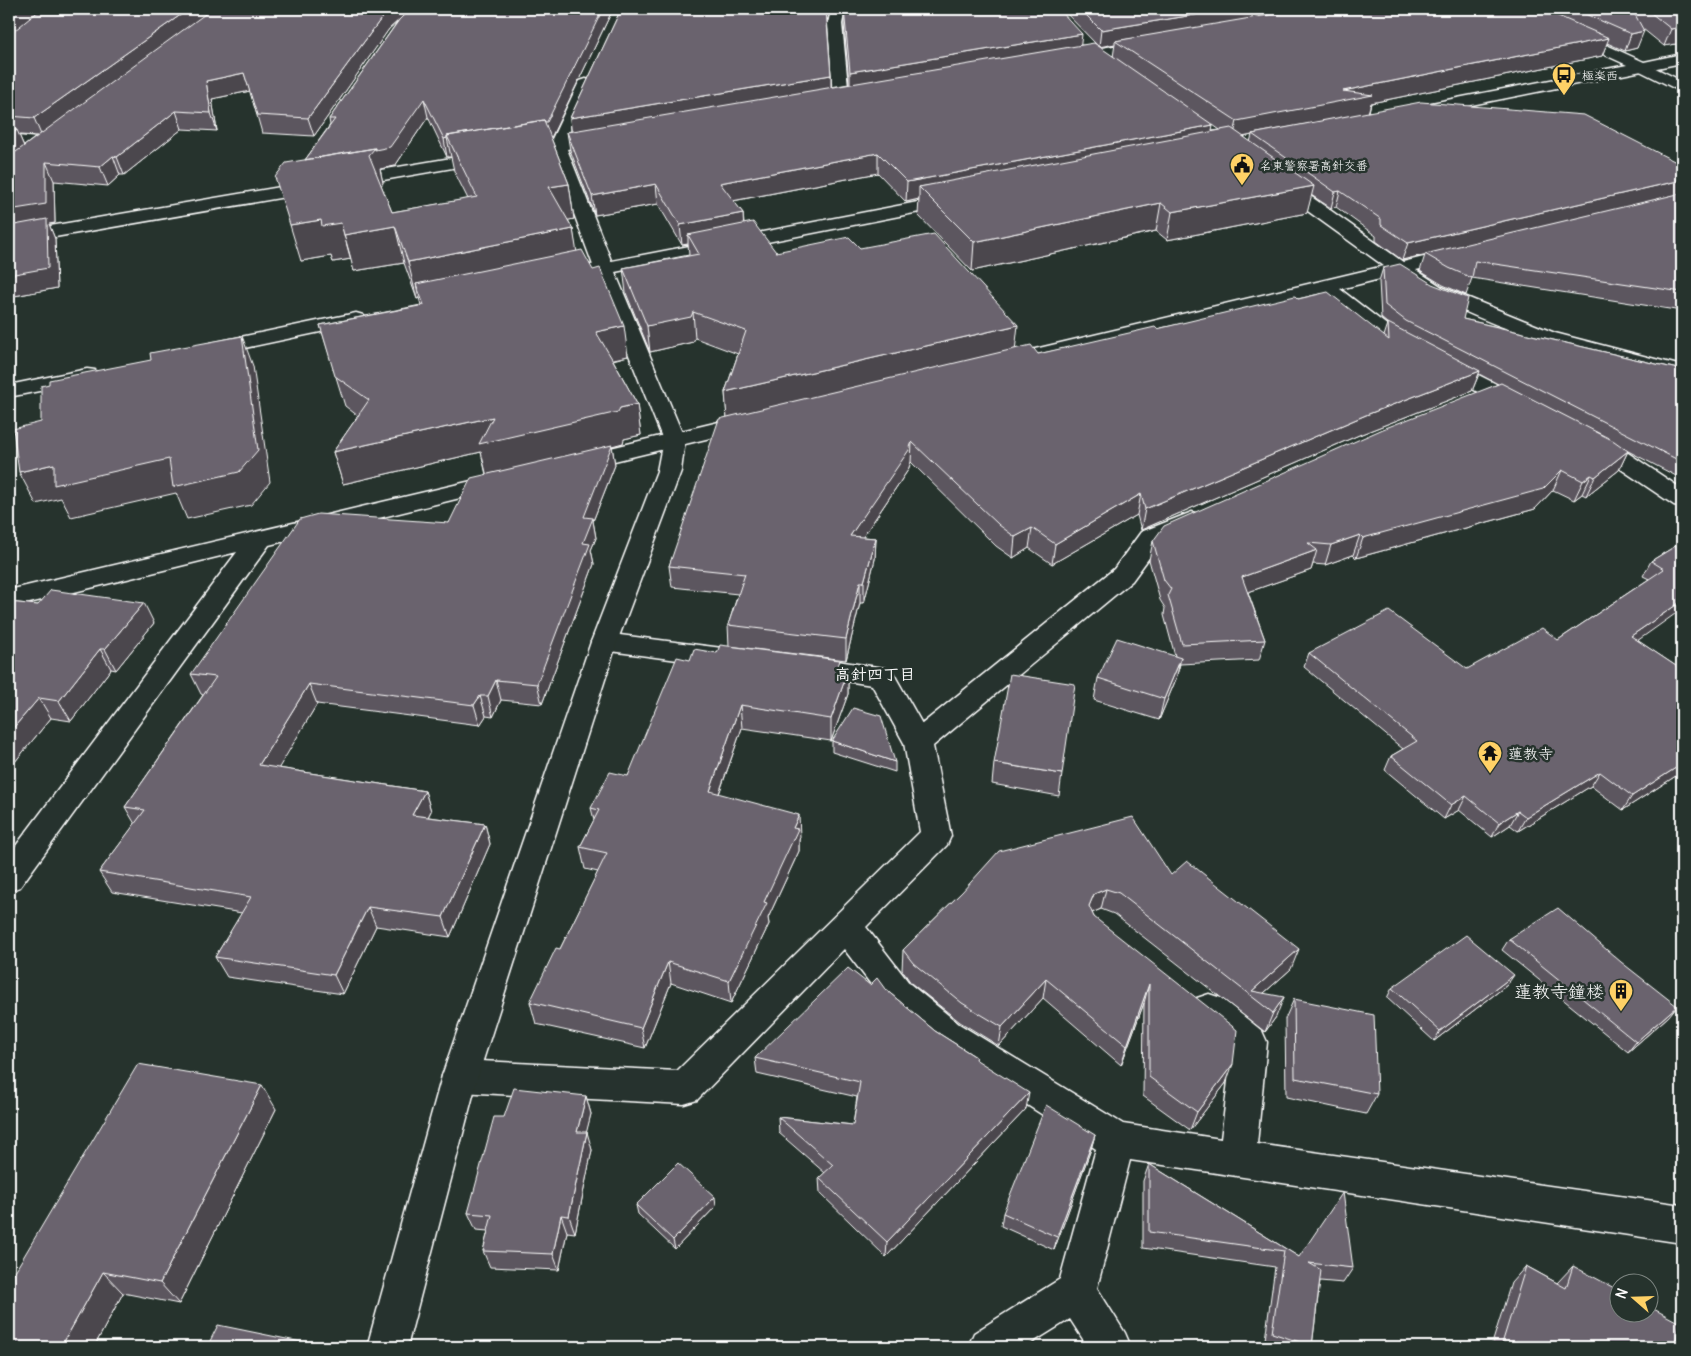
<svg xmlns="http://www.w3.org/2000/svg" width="1691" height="1356" font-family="Delius,'Klee One',sans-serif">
	<rect width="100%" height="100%" fill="#26332d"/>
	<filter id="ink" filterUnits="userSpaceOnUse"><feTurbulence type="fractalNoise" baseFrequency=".02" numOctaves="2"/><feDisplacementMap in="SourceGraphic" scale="10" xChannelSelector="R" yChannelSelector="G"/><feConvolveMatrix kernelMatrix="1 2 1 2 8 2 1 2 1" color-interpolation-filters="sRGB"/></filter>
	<g filter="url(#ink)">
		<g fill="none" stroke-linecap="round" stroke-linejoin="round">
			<defs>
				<path id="street" d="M831 9H845L842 24 849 97 847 100H835L833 97 828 24Z
					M1151 40 1156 41 1158 44 1156 47 1070 63 1065 61 1062 58 1065 55 1070 53Z
					M1643 62 1682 81V92L1638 70 1635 67 1638 64Z
					M586 79 592 81 594 84 569 138 606 132 612 133 614 137 612 141 606 142 567 149 614 268 611 272 604 274 597 272 594 268 551 151 9 245V233L551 141 578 84 580 81Z
					M9 135 46 139 52 140 54 144 52 148 46 149 9 145Z
					M1279 177 1285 178 1403 262 1457 249 1464 251 1466 255 1464 259 1416 270 1442 287 1555 333 1682 366V378C1588 358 1478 327 1396 275L1340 289 1401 336 1528 400 1531 405 1528 410 1520 412 1512 410 1387 344 1321 293 1042 359 1035 357 1032 353 1035 349 1384 266 1273 186 1270 182 1273 178Z
					M752 414 760 416 763 421 760 426 577 470 569 468 565 463 569 458Z
					M1591 435 1622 449 1682 489V507L1674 505 1606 459 1583 447 1580 442 1583 437Z
					M501 474 509 476 513 481 509 486 269 545 20 887 9 891V855L237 552 9 608V590Z
					M1192 512 1201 515 1204 520 1201 525 1159 544 1132 581 933 746 951 836 947 845 866 927 910 984 959 1024 1123 1124 1221 1139 1232 1048 1197 1020 1192 1009 1197 998 1209 994 1221 998 1262 1031 1267 1042 1257 1144 1682 1205V1243L1130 1160 1097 1288 1125 1333 1131 1347H1088L1070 1319 1025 1347H968L974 1333 1060 1279 1096 1149 935 1046 886 1004 844 949 697 1100 684 1104 460 1092 447 1087 442 1076 447 1065 460 1060 677 1071 920 832 904 743 872 685 800 674 796 667 800 660 810 657 891 669 922 724 1114 569 1141 532Z
					M604 633 730 649 740 651 744 658 740 665 730 667 595 649 591 642 595 635Z"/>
				<path id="secondary" d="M1509 9H1527L1644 62 1682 54V63L1416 116 1410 114 1408 111 1410 108 1416 106 1627 65 1511 12Z
					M954 195 960 196 963 200 960 204 615 272 685 440 681 471 617 642 478 1076 407 1347H367L442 1076 591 642 657 471 663 440 597 275 565 282 558 280 555 276 558 272 565 270Z
					M356 313 363 315 366 319 363 323 207 356 200 354 197 350 200 346 207 344Z
					M87 369 95 370 98 375 95 380 9 397V385Z"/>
			</defs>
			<!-- street casing -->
			<use href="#street" stroke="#fff" stroke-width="3"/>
			<!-- secondary casing -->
			<use href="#secondary" stroke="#fff" stroke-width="3"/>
			<!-- street -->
			<use href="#street" fill="#26332d" fill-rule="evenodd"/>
			<!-- secondary -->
			<use href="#secondary" fill="#26332d" fill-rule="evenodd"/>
		</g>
		<!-- wall -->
		<path fill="#5c565f" stroke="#fff" fill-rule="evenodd" d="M9 9H613L551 138 569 184 574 219 568 220 573 229 576 251 628 356 613 360 637 404 641 435 624 439 623 443 612 446 615 465 593 521 596 538 591 550 594 564 542 704 501 700 493 717 486 716 480 725 317 704 278 768 425 791 431 811 428 817 485 824 490 844 450 937 376 926 343 994 227 977 215 957 242 913 112 892 99 872 135 824 125 807 203 695 201 694 191 674 449 523 486 475 481 452 343 484 333 452 358 416 345 406 320 325 421 305 419 298 417 299 404 263 354 271 351 259 333 262 331 256 301 261 305 160 330 125 329 119 398 21 389 29 314 136 262 133 250 91 212 99 217 131 182 129 124 175H120L108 186 54 181 55 223 49 224 55 239 57 288 9 297ZM428 117 447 157H451L454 171 468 199 392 212 381 185 383 183 380 169 395 166ZM19 135 37 136 24 146Z
			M621 9H831L827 21 831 75V87L849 84 844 24V9L1081 45 1098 46 1062 9H1682V45V43L1664 46 1643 29 1637 48 1625 51 1607 43 1602 56 1371 103 1369 112 1682 165V311L1472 278 1466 295 1443 285 1420 271 1425 255 1402 260 1376 241V236L1336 207 1331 208 1311 195 1307 213 1167 240 1156 231 972 271 918 215 919 199 906 202 878 173 733 201 743 213 744 224 776 252 860 248 1016 349 1038 354 1298 299 1384 336 1388 324 1381 318 1379 281 1383 268 1463 319 1682 370V479L1628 451 1619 470 1586 496 1582 494 1574 500 1553 490 1535 509 1356 558 1353 555 1325 565 1313 564 1311 570 1248 592 1265 640 1259 660 1180 664 1176 679 1159 720 1094 700 1098 678 1175 656 1164 615 1165 608 1160 600 1149 560 1153 541 1498 384 1479 374 1472 391 1359 435 1141 530 1137 515 1052 564 1029 548 1013 558 996 546 911 462 908 470 863 537 876 538 875 559 864 603H860L846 660 729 646 728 625 738 594 672 587 669 566 727 417 725 392 738 354 695 338 693 342 650 352 626 293 623 268 689 255 688 244 682 245 658 204 595 215 570 150 567 132 571 131 570 118ZM1115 44 1113 57 1099 47ZM1213 125 1220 130 1212 131ZM1252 135 1250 142 1244 137Z
			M1682 542 1638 641 1682 670V772L1623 810 1591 786 1518 831 1510 825 1492 837 1459 810 1444 819 1385 770 1391 756 1403 749 1304 667 1309 653 1467 669 1558 640 1649 579 1643 576 1651 561Z
			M9 602 38 605 154 623 116 670 111 669 71 721 51 718 9 769Z
			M690 660 840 670 848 671V694L831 741 742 728 719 794 800 837 799 840V851L768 918 769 924 731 1003 671 983 645 1048 536 1024 530 1002 560 949 598 872 585 869 580 847 594 820 591 808 628 776Z
			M832 741 895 762V772L832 752Z
			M994 763 1062 774 1059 796 992 784Z
			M1171 875 1291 969 1264 993 1276 1017 1265 1032 1114 914 1101 909 1092 913 1094 917 1226 1083 1190 1130 1143 1096 1144 1003 1121 1065 1043 998 999 1046 960 1022 911 983 902 970 903 950 962 892Z
			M1509 939 1669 1016 1628 1052 1502 950Z
			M870 985 885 989 935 1031 976 1057V1060L1026 1109 886 1257 820 1193 819 1178 825 1173 779 1133 778 1117 853 1125 857 1097 757 1074 755 1058Z
			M1507 985 1434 1041 1387 998 1392 988Z
			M1294 999 1377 1094 1366 1114 1286 1097 1285 1019Z
			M586 1096 591 1114 586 1132 592 1150 575 1233 567 1232 559 1270 490 1267 483 1251 488 1231 476 1230 468 1213 504 1117Z
			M276 1109 179 1304 123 1293 94 1347H9L14 1273Z
			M1095 1135 1091 1149 1054 1250 1001 1226 1003 1213Z
			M1149 1164 1299 1257 1353 1268 1343 1283 1320 1281 1312 1346 1311 1347H1264L1275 1267 1143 1248V1181Z
			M636 1205 716 1206 675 1249 638 1214Z
			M1682 1258V1269L1680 1260Z
			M1526 1266 1557 1283 1573 1266 1674 1347H1491L1511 1283Z"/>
		<!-- shaded-wall -->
		<path fill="#4b464d" stroke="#fff" d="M19 9H47L9 39V16Z
			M189 9H217L42 137 34 118Z
			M389 9H411L389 29 314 136 308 118 386 12Z
			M603 9H613L550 140 456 156Z
			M826 9H831L826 24Z
			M1231 9H1329L1115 41V44L1099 47 1101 30Z
			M1682 27V43L1664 46 1671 29Z
			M1644 31 1637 48 1625 51 1631 34Z
			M1082 34 1080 51 850 90V72Z
			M1609 38 1602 56 1371 103 1368 113 1252 134V135L1233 139 1237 121 1343 91Z
			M244 73 250 91 212 99 217 131 211 113 206 81Z
			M831 75V92L572 137 570 118Z
			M424 99 428 117 395 166 380 169 383 183 378 190 309 180Z
			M176 111 182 129 124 175 117 157Z
			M1213 125 1210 143 919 187V199L906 202 907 182Z
			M17 130 25 149 9 161V136Z
			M447 138 451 157H447L444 139Z
			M878 153V173L722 203 720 183Z
			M113 156 120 175 108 186 100 167Z
			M46 162 54 181 55 223 49 224 55 239 57 288 9 297V210Z
			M1682 180V194L1402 260 1408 243Z
			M569 184 574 219 555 223 549 187Z
			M656 184 658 204 595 215 592 196Z
			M1314 186 1307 213 1167 240 1172 212Z
			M1340 191 1336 207 1331 208 1335 192Z
			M1161 203 1156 231 972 271 974 242Z
			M743 213 744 233 688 235V244L682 245 680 225Z
			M321 220 341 223 351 259 333 262 331 256 301 261 290 225Z
			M395 226 404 263 354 271 344 235Z
			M573 229 579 265 416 284 419 298 417 299 408 262Z
			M693 312 695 338 693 342 650 352 647 326Z
			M1018 325 1015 351 727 419 725 392Z
			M624 326 628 356 600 362 596 332Z
			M242 336 253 366 270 482 251 505 187 519 176 493 71 517 61 498 36 504 19 472 54 464Z
			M1480 371 1472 391 1359 435 1141 530 1145 509 1366 415Z
			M637 404 641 435 624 439 623 443 612 446 615 465 593 521 596 538 591 550 594 564 542 704 481 452 343 484 333 452 493 417 620 408Z
			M912 442 911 462 908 470 850 556V536Z
			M1628 451 1619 470 1586 496 1595 477Z
			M1562 470 1553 490 1535 509 1356 558 1363 538Z
			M1591 475 1582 494 1574 500 1583 481Z
			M1141 494 1137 515 1052 564 1055 544Z
			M1032 528 1029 548 1013 558 1015 537Z
			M1360 535 1353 555 1325 565 1331 545Z
			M876 538 875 559 864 603V582Z
			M1317 550 1311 570 1237 596 1242 577Z
			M860 582V603L846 660V639Z
			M1682 601V609L1623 651 1631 636Z
			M144 603 154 623 116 670 105 649Z
			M100 649 111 669 71 721 59 701Z
			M1181 658 1176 679 1159 720 1164 699Z
			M848 671V694L831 741V719Z
			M496 680 501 700 493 717 488 696Z
			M309 684 317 704 268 786 259 765Z
			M480 696 486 716 480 725 474 705Z
			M39 698 51 718 9 769V733Z
			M740 705 742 728 712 813 710 791Z
			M1682 764V772L1623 810 1632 796Z
			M1600 772 1591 786 1518 831 1526 817Z
			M425 791 431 811 419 835 412 815Z
			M1466 796 1459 810 1444 819 1451 805Z
			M1518 811 1510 825 1492 837 1499 823Z
			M799 815 800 837 799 840V851L768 918 769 924 731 1003 729 981 764 902 793 828Z
			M485 824 490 844 450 937 443 917Z
			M1106 889 1101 909 1089 914V906L1094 894Z
			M368 907 376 926 343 994 334 975Z
			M1299 949 1291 969 1256 1000 1252 991Z
			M668 962 671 983 645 1048 641 1028Z
			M1514 975 1507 985 1434 1041 1440 1031Z
			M1046 979 1043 998 999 1046 1002 1027Z
			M1149 984 1144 1003 1121 1065 1127 1046Z
			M1284 997 1276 1017 1265 1032 1273 1013Z
			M1677 1006 1669 1016 1628 1052 1636 1042Z
			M1233 1064 1226 1083 1190 1130 1197 1112Z
			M262 1085 276 1109 179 1304 160 1283Z
			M1029 1093 1026 1109 886 1257 887 1242Z
			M586 1096 591 1114 582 1150 577 1132Z
			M587 1132 592 1150 575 1233 569 1216Z
			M1095 1135 1091 1149 1054 1250 1057 1237Z
			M715 1197 716 1206 675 1249 673 1240Z
			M561 1215 567 1232 559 1270 553 1254Z
			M103 1272 123 1293 94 1347H61Z
			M301 1342 305 1347H298Z"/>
		<!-- building -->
		<path fill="#6b646e" stroke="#fff" d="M9 9H19L9 16Z
			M41 9H189L34 118 9 116V35Z
			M212 9H389L386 12 308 118 257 115 244 73 206 81 211 113 176 111 117 157 113 156 100 167 46 162V204L9 210V157Z
			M410 9H603L547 122H545L544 120 447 136V138L444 139 424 99 390 147 375 150V148L305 160 335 119H329L399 20Z
			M621 9H826L831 75 570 118Z
			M844 9H1059L1082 34 850 72Z
			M1080 9H1231L1101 30Z
			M1304 9H1542L1609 38 1343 91 1373 95 1237 121 1115 41Z
			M1574 9H1632L1644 31 1631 34Z
			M1646 9H1682V27L1671 29Z
			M1094 43 1213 125 907 182 878 153 720 183 743 213 680 225 656 184 592 196 567 132Z
			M1421 102 1584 115 1682 165V180L1408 243 1381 225V219L1340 191 1335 192 1252 134Z
			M544 120 569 184 549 187 573 229 408 262 395 226 344 235 341 223 322 226 321 220 290 225 275 177 286 163 375 148 369 155 392 212 477 197 447 136Z
			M1231 128 1314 186 1172 212 1161 203 974 242 919 187Z
			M9 129 17 130 9 136Z
			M1682 193V292L1475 261 1472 278 1449 268 1425 254Z
			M47 219 48 268 9 275V226Z
			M753 222 776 252 849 237 860 248 934 234 1018 325 725 392 746 331 693 312 691 317 647 326 623 268 699 254 688 235Z
			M582 250 593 270 600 268 624 326 596 332 614 362 637 404 620 408 618 412 479 444 493 417 333 452 369 400 335 376 320 325 424 305 416 284Z
			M1400 264 1432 284 1468 298 1463 319 1682 370V462L1406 321 1385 305 1383 268Z
			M1328 292 1389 340 1388 323 1480 371 1366 415 1145 509 1141 494 1055 544 1032 528 1015 537 999 525 912 442 909 450 850 536 876 538 864 582H860L846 639 728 625 745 574 669 566 719 419 1031 345 1038 354 1155 327 1157 329 1295 296 1298 299Z
			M242 336 258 450 239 472 173 487 169 459 54 485V464L19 472 13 429 41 422V386L49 384V380L151 360 150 353Z
			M1501 383 1614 441 1628 451 1595 477 1591 475 1583 481 1562 470 1543 489 1363 538 1360 535 1331 545 1308 543 1317 550 1242 577 1265 640 1182 644 1168 595 1171 589 1164 580 1153 541 1164 526 1383 429Z
			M612 445 584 517 593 518 583 543 590 544 537 684 496 680 488 696H480L474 705 309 684 259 765 425 791 412 815 485 824 443 917 368 907 334 975 215 957 251 897 99 872 145 810 125 807 216 677 191 674 300 519 318 514 449 523 471 478Z
			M1682 542V579H1681L1682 580V601L1631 636 1682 670V764L1632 796 1600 772 1526 817 1518 811 1499 823 1466 796 1451 805 1391 756 1417 741 1309 653 1389 611 1467 669 1542 628 1558 640 1664 569 1651 561Z
			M51 590 144 603 105 649H100L59 701 39 698 9 733V602L38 605Z
			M1117 638 1181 658 1164 699 1098 678Z
			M720 645 840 660 837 670 848 671 831 719 740 705 710 791 799 815 793 828 798 829 764 902 767 903 729 981 668 962 641 1028 530 1002 556 948 560 949 607 853 580 847 599 810 591 808 610 772 628 776 677 657 690 660 694 649 717 653Z
			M1010 674 1075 684 1062 774 994 763Z
			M853 708 881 716 895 762 832 741Z
			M1133 817 1171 875 1187 861 1299 949 1252 991 1284 997 1273 1013 1119 893 1106 889 1094 894 1089 906 1094 917 1237 1030 1233 1064 1197 1112 1149 1077V984L1127 1046 1046 979 1002 1027 962 1003 913 963 903 950 962 892 999 851Z
			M1558 908 1621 962 1677 1006 1636 1042 1509 939Z
			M1466 935 1514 975 1440 1031 1392 988Z
			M848 968 870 985 877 978 885 989 935 1031 976 1057 975 1059 1029 1093 887 1242 819 1178 833 1165 778 1117 853 1125 860 1082 755 1058Z
			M1294 999 1374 1015 1377 1094 1295 1078Z
			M138 1064 262 1085 160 1283 103 1272 61 1347H9V1277L12 1273H14Z
			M514 1088 586 1096 577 1132H587L569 1216 561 1215 553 1254 483 1251 492 1215 468 1213 494 1117H504Z
			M1046 1105 1095 1135 1057 1237 1003 1213Z
			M678 1163 715 1197 673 1240 636 1205Z
			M1149 1164 1299 1257 1343 1192 1353 1268 1309 1263 1321 1270 1312 1346 1272 1333 1284 1251 1149 1232Z
			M1526 1266 1566 1288 1573 1266 1618 1290V1314H1648V1306L1680 1323 1674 1347H1501Z
			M218 1325 301 1342 298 1347H207Z"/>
	</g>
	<!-- icons -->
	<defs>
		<symbol id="bus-pin" viewBox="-11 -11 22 30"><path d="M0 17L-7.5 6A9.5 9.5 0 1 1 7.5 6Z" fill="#ffd166" stroke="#26332d"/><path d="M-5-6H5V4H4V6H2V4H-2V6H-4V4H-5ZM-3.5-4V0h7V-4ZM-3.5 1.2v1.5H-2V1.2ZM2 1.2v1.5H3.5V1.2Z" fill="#111"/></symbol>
		<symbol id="civic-pin" viewBox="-11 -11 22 30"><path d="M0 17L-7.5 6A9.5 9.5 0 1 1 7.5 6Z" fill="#ffd166" stroke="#26332d"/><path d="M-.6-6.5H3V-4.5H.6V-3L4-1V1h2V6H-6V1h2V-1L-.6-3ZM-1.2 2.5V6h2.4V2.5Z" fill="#111"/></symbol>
		<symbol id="temple-pin" viewBox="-11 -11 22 30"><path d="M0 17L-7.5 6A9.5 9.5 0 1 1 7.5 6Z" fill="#ffd166" stroke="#26332d"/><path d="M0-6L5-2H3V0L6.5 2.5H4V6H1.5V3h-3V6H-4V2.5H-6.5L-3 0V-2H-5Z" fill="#111"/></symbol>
		<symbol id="building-pin" viewBox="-11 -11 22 30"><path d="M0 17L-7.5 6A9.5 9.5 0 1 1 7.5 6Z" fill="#ffd166" stroke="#26332d"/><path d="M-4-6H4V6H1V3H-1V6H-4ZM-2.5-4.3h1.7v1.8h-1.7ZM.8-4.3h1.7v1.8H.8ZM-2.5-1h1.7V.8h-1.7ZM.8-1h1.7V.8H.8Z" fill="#111"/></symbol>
	</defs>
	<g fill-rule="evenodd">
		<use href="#bus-pin" x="1550" y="61" width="28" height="38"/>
		<use href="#civic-pin" x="1228" y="151" width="28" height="38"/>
		<use href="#temple-pin" x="1476" y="739" width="28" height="38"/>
		<use href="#building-pin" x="1607" y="977" width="28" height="38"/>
	</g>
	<g text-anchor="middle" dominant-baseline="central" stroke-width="5" stroke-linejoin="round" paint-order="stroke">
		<!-- far-poi labels -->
		<g font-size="12" fill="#fff" stroke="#26332d" text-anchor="start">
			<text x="1582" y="75">極楽西</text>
			<text x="1260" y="165">名東警察署高針交番</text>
		</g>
		<!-- poi labels -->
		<g font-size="15" fill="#fff" stroke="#26332d" text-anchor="start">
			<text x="1508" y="753">蓮教寺</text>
		</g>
		<!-- neighbourhood labels -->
		<g font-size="16" font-weight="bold" fill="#fff" stroke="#26332d">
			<text x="875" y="674">高針四丁目</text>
		</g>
		<!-- near-poi labels -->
		<g font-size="18" fill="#fff" stroke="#26332d" text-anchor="end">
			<text x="1604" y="991">蓮教寺鐘楼</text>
		</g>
	</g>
	<!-- margin -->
	<rect width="1691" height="1356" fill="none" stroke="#26332d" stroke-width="30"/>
	<rect x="15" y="15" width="1661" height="1326" fill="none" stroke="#fff" stroke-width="2" filter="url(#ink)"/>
	<!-- north arrow -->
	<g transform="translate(1634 1298) rotate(290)"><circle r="24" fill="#26332d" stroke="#7d8581"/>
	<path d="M0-4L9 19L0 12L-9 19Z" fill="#ffd166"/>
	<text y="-8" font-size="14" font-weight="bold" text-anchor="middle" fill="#ffffff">N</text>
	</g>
</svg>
